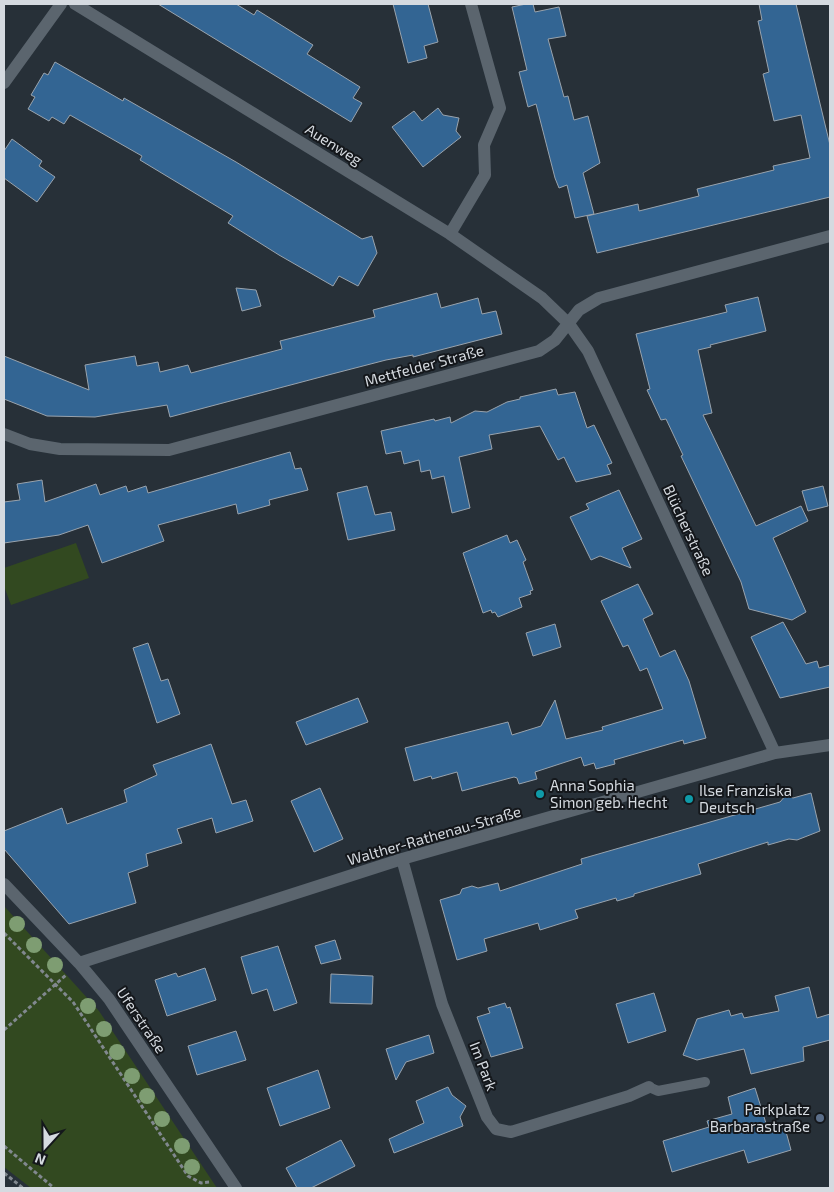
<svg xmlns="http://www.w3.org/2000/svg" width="834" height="1192" font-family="'Exo 2',sans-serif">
	<rect width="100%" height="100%" fill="#273038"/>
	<!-- green -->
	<path fill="#324920" d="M76 543 89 578 11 605 4 586V568Z
		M4 906 99 1011 217 1188H31L4 1167Z"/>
	<!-- building -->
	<path fill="#336593" stroke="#99a3ad" d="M158 4H236L254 15 257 10 313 45 307 54 360 87 353 98 362 103 351 122Z
		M393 4H428L438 42 424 46 427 58 408 63Z
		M526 4H533L535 12 559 7 566 36 548 39 564 97 568 96 574 120 588 116 600 163 583 173 594 214 575 218 567 185 559 188 555 178 536 104 528 107 519 72 527 70 512 7Z
		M759 4H796L830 145V197L597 253 587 216 638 204 639 211 699 196 697 189 774 170 773 166 810 158 801 115 774 121 763 74 769 72 758 21 762 20Z
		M55 62 123 101 124 98 236 162 362 239 372 236 377 253 358 286 339 276 333 286 279 255 228 223 233 216 140 160 142 156 70 115 64 124 52 117 49 121 28 109 35 97 31 95 44 73 48 75Z
		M438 108 443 115 459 118 456 131 461 137 423 167 392 127 414 111 422 121Z
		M12 139 42 161 39 166 55 177 37 202 4 178V151Z
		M236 288 256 290 261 306 242 311Z
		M437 293 441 308 478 298 482 314 496 311 502 334 413 357V355L386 360 332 374 170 417 167 405 95 417 47 416 4 399V356L89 390 85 365 135 356 137 366 158 362 160 372 188 365 191 373 282 349 280 341 375 317 373 310Z
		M758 297 766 331 710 345 711 347 698 350 712 413 703 415 756 526 801 506 808 521 773 538 806 612 792 620 749 609 741 582 681 456 683 455 666 419 661 420 647 390 650 389 636 334 727 312 725 305Z
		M556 389 558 395 575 392 587 428 594 425 612 463 607 465 611 474 576 482 564 457 558 460 540 426 489 435 492 449 459 457 470 508 452 513 444 476 432 479 430 470 421 472 419 460 404 464 401 451 386 454 381 431 434 419 435 421 450 417 451 423 475 411 487 412 507 402 520 399V397Z
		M290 452 295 469 301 468 308 490 269 500 270 505 238 514 236 504 158 525 164 541 102 563 88 525 59 535 4 543V502L20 500 17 484 42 480 45 502 96 484 100 495 126 486 128 492 146 486 148 493Z
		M367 486 375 515 391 512 395 530 348 540 337 493Z
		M823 486 828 506 808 511 802 491Z
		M619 490 642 539 622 548 631 568 600 556 591 560 570 517 589 509 586 504Z
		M507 535 510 543 517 540 526 560 523 562 533 590 530 591 531 594 519 598 522 607 498 617 495 612 492 613 491 610 483 613 463 553Z
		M638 584 653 614 643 619 660 657 675 650 689 681 706 738 684 744 683 740 614 760 615 764 596 769 594 763 584 766 581 757 535 772 537 779 519 784 517 778 514 777 462 791 457 772 432 779 431 776 414 781 405 748 508 722 512 735 541 726 555 700 566 739 603 730 602 727 663 709 647 668 640 671 628 645 623 647 601 601Z
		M783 622 806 664 817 661 819 668 830 665V687L780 698 751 637Z
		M555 624 561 647 533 656 526 633Z
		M148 643 161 681 168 679 180 714 157 723 133 648Z
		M358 698 368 722 306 745 296 722Z
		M211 744 232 804 246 800 253 821 216 833 212 818 177 829 182 843 146 854 148 866 128 873 136 903 69 924 4 849V831L62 808 67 824 127 802 124 790 157 775 153 765Z
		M320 788 343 839 314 852 291 801Z
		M811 793 820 831 797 840 789 839 768 845V842L698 864 701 874 634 894V896L617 901 616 898 575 910 578 918 540 930 538 923 484 939 487 951 457 960 440 900 460 894 462 889 472 886 478 888 498 883 500 891 582 864 581 859 780 802 786 795 793 798Z
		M335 940 341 959 321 964 315 946Z
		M278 946 297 1003 274 1011 267 989 252 994 241 957Z
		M205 968 216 1000 167 1016 155 980 176 973 178 977Z
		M331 974 373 976 372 1004 330 1003Z
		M809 987 817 1018 830 1014V1040L803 1047 804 1061 751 1074 744 1049 697 1060 683 1055 697 1019 729 1010 731 1016 742 1013 744 1018 779 1011 775 996Z
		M654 993 666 1031 628 1043 616 1004Z
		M505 1003 507 1008 510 1007 523 1048 491 1057 477 1017 490 1013 488 1008Z
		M236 1031 246 1060 197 1075 188 1046Z
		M429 1035 434 1053 406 1062 396 1080 386 1049Z
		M318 1070 330 1108 280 1126 267 1088Z
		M448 1087 452 1095 466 1106 460 1117 463 1126 394 1153 389 1139 424 1123 416 1101Z
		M755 1088 769 1133 785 1128 791 1150 748 1163 744 1150 672 1172 663 1141 709 1127 707 1121 732 1114 728 1097Z
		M341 1140 355 1166 311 1188H297L286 1168Z"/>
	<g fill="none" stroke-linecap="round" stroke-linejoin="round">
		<!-- path -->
		<path stroke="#81888f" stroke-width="3" stroke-dasharray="4 2.5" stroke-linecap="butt" d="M4 933 73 1002 188 1176 201 1183 210 1182
			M4 1030 66 975
			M4 1146 54 1188
			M4 1173 23 1188"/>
		<!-- service -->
		<path stroke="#5b656e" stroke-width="10" d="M649 1087 658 1091 705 1082"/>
		<!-- minor -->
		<path stroke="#5b656e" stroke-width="12" d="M75 4 450 234 542 298 569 324 588 351 775 753
			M4 83 61 4
			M450 234 485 175 484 145 500 108 471 4
			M4 434 30 444 60 449 169 450 539 351 555 340 579 310 599 298 830 236
			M402 859 442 1004 487 1117 496 1129 511 1132 629 1096 649 1087
			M4 884 79 963 109 999 236 1188
			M79 963 402 859 775 753 830 745"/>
	</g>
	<!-- trees -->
	<g fill="#7e9d72">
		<circle cx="17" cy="924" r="8"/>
		<circle cx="34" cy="945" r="8"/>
		<circle cx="55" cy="965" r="8"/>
		<circle cx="88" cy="1006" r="8"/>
		<circle cx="104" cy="1029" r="8"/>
		<circle cx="117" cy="1052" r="8"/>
		<circle cx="132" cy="1076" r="8"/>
		<circle cx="147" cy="1096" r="8"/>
		<circle cx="162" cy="1119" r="8"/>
		<circle cx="182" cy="1146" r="8"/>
		<circle cx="192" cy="1167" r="8"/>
	</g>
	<!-- markers -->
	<g fill="#0f9aa8" stroke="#14171b" stroke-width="2">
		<circle cx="540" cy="794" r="5"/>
		<circle cx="689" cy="799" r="5"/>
	</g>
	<circle fill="#5c6f8a" stroke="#14171b" stroke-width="2" cx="820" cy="1118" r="5"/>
	<g text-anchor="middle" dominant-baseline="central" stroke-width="4" stroke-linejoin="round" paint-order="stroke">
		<!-- street labels -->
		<g font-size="15" fill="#d5dae0" stroke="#14171b">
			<text transform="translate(334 144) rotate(32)">Auenweg</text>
			<text transform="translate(424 365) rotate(-15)">Mettfelder Straße</text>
			<text transform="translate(689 530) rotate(65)">Blücherstraße</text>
			<text transform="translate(434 835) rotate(-16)">Walther-Rathenau-Straße</text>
			<text transform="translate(142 1020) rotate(56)">Uferstraße</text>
			<text transform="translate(484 1066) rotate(69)">Im Park</text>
		</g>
		<!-- poi labels -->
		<g font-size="15" fill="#d5dae0" stroke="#14171b" text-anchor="start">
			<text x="550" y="785">Anna Sophia<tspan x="550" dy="17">Simon geb. Hecht</tspan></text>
			<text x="699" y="790">Ilse Franziska<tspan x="699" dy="17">Deutsch</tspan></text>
			<text x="810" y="1109" text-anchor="end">Parkplatz<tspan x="810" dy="17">Barbarastraße</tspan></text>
		</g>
	</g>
	<!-- border -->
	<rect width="834" height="1192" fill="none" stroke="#d5dae0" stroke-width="10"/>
	<!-- north arrow -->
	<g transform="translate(45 1147) rotate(201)" stroke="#14171b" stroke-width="4" paint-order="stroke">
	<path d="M0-4L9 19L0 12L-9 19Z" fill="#d5dae0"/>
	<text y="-8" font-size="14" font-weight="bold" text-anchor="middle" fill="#d5dae0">N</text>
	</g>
</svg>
